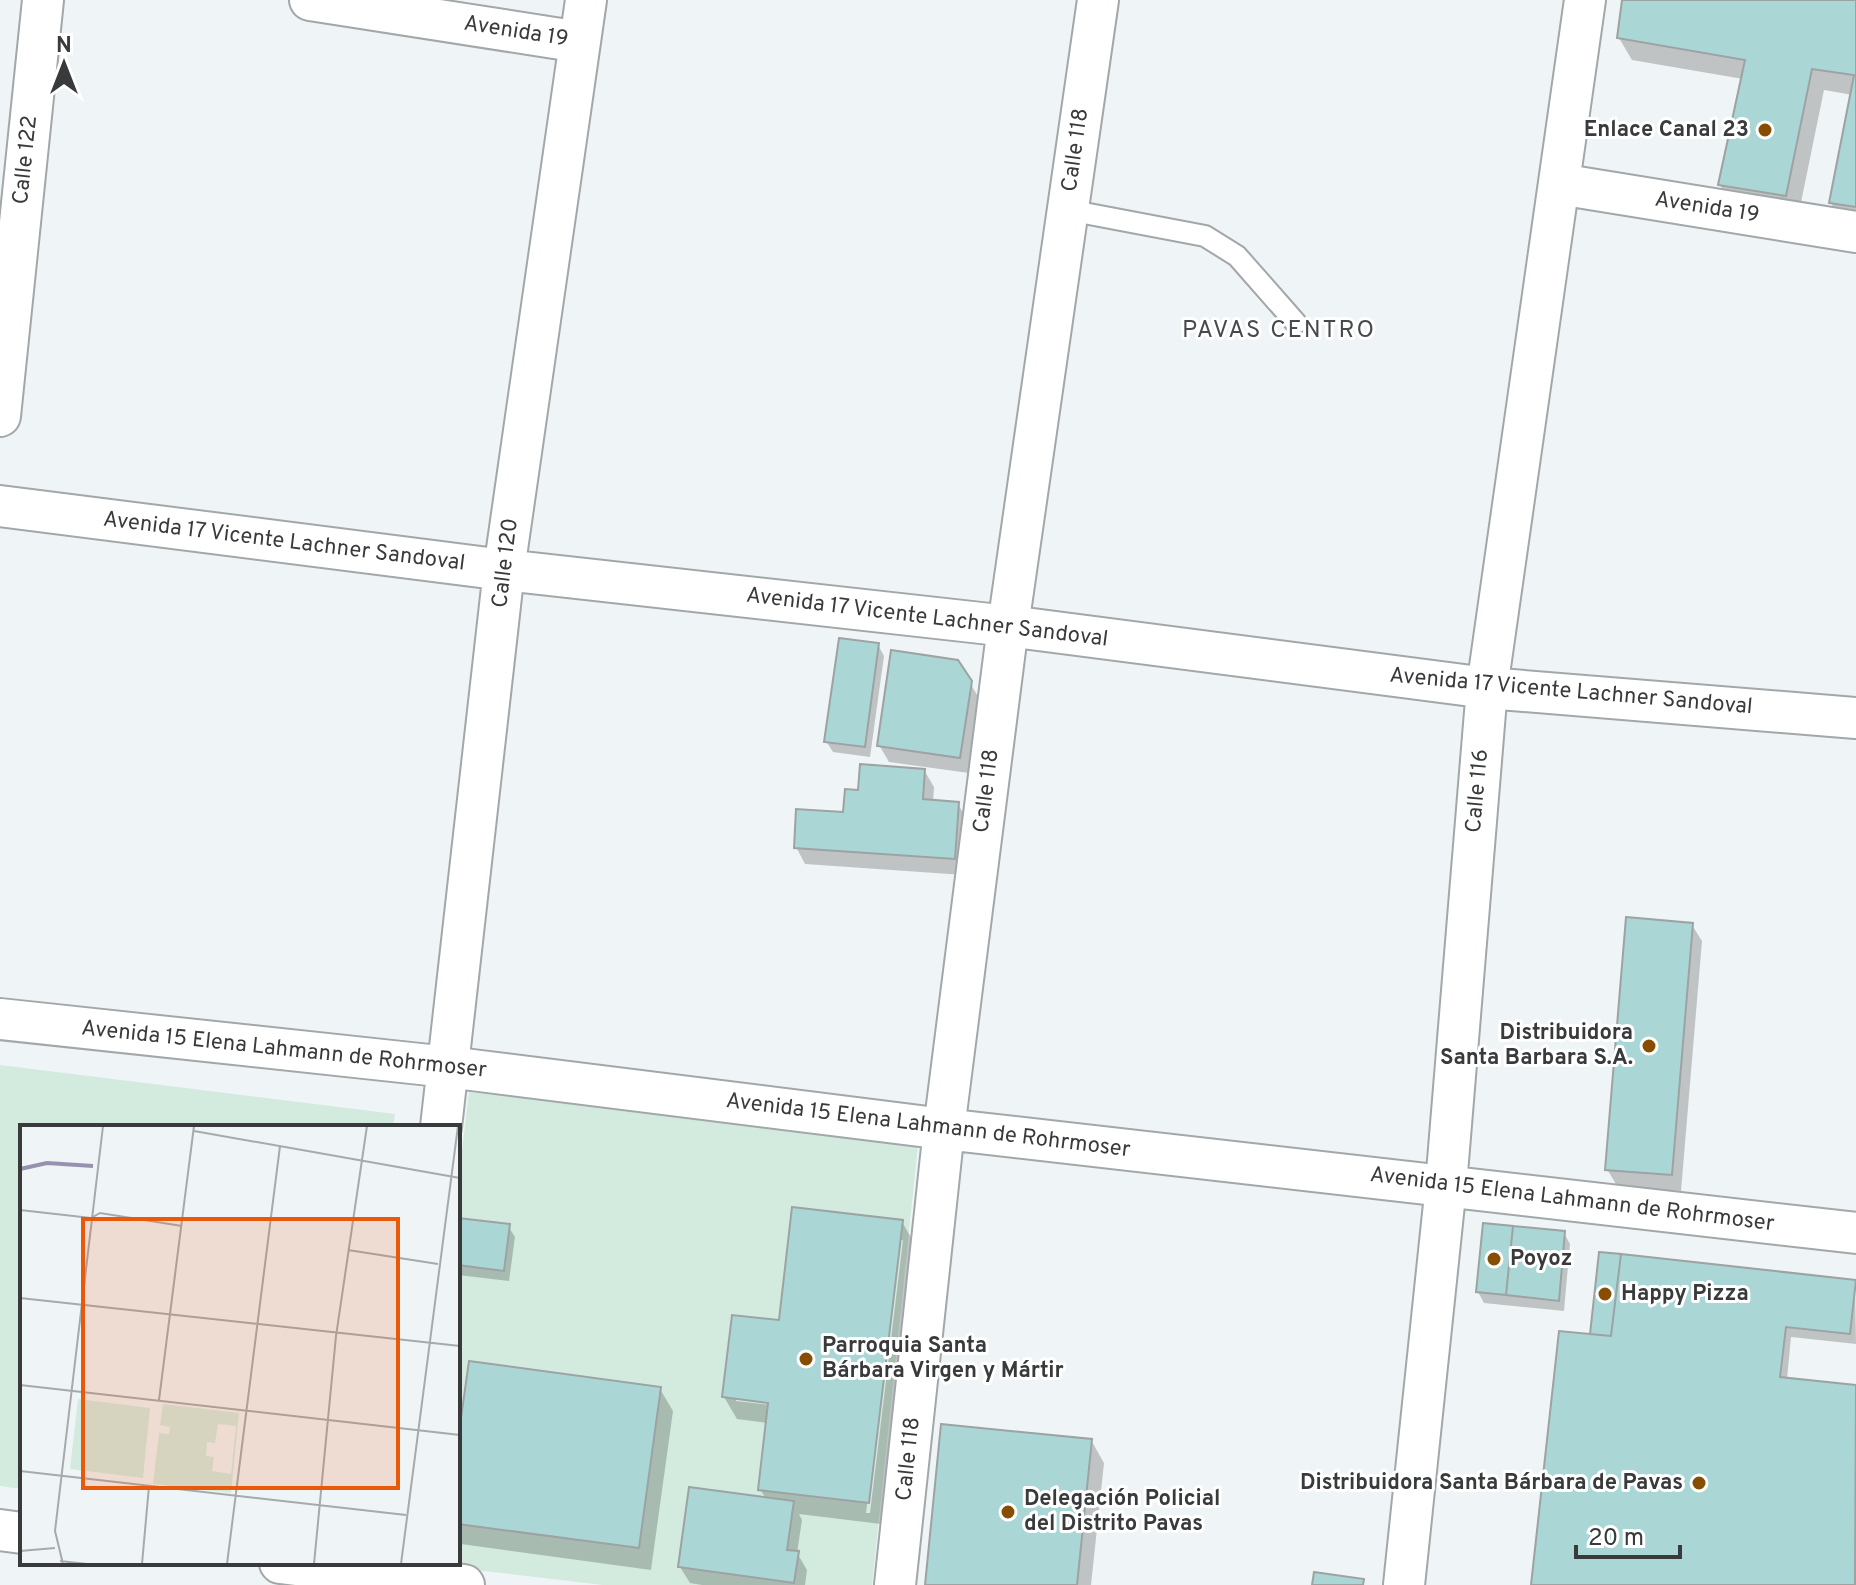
<svg xmlns="http://www.w3.org/2000/svg" width="1856" height="1585" font-family="Overpass,sans-serif">
	<rect width="100%" height="100%" fill="#eff4f6"/>
	<!-- green -->
	<path fill="#d3eade" fill-rule="evenodd" d="M0 1065 395 1114 393 1127H22V1489L0 1486Z
		M469 1092 918 1145 872 1585H603L416 1563H458V1265L504 1271 458 1219V1184ZM792 1207 903 1220 869 1503 758 1490 768 1403 722 1397 731 1315 779 1320Z"/>
	<!-- shadow -->
	<path fill="#0003" fill-rule="evenodd" d="M1624 0H1856V227L1844 225 1831 203 1853 95 1824 90 1798 217 1733 207 1720 185 1743 79 1632 60 1619 38Z
		M878 645 884 656 870 757 833 752 826 741Z
		M957 661 980 700 969 773 889 762 879 745Z
		M924 770 934 787 933 802 958 804 967 820 964 875 805 864 796 847 845 814 860 792Z
		M1692 925 1702 941 1681 1191 1617 1186 1607 1169Z
		M458 1220 508 1226 515 1237 509 1281 458 1275Z
		M902 1222 915 1244 881 1524 799 1514 802 1520 797 1553 807 1570 805 1585H702L690 1583 680 1567 766 1499 760 1489 768 1423 737 1419 724 1397 780 1323ZM899 1240H903L870 1513H866ZM736 1397 778 1402V1406L736 1401Z
		M1564 1233 1570 1244 1564 1311 1484 1303 1478 1292Z
		M1855 1282 1856 1344 1791 1337 1787 1379 1856 1387V1585H1533L1592 1336Z
		M660 1389 673 1411 651 1570 461 1544 458 1538V1454Z
		M1091 1440 1104 1463 1091 1585H927Z"/>
	<!-- building -->
	<path fill="#aad7d6" stroke="#9da2a2" stroke-width="2" d="M1622 0H1856V207L1829 203 1854 75 1812 69 1786 196 1718 185 1745 60 1617 38Z
		M839 638 879 643 865 747 824 742Z
		M891 650 958 660 972 681 960 758 877 746Z
		M860 764 925 769 923 799 959 802 955 859 794 848 796 809 843 812 845 789 858 790Z
		M1626 917 1693 923 1672 1175 1605 1170Z
		M792 1207 903 1220 869 1503 758 1490 768 1403 722 1397 732 1315 779 1320Z
		M458 1218 510 1224 504 1271 458 1265Z
		M1483 1223 1513 1226 1506 1295 1476 1292Z
		M1513 1226 1565 1231 1559 1301 1506 1295Z
		M1599 1252 1621 1254 1611 1336 1590 1334Z
		M1621 1254 1856 1280 1850 1334 1786 1327 1780 1377 1856 1385 1855 1585H1531L1559 1331 1611 1336Z
		M469 1361 661 1387 639 1548 458 1524V1439Z
		M941 1424 1092 1439 1077 1585H925Z
		M689 1487 794 1501 787 1550 799 1551 794 1583 678 1567Z
		M1314 1572 1364 1579 1363 1585H1312Z"/>
	<g fill="none" stroke-linecap="round" stroke-linejoin="round">
		<defs>
			<path id="lane" d="M1068 210 1205 236 1237 256 1296 323"/>
			<path id="street" d="M310 0 580 42
				M1559 184 1856 232
				M0 416 43 0
				M0 506 504 570 1008 626 1487 688 1856 718
				M0 1019 448 1067 944 1129 1856 1233
				M441 1127 504 570 586 0
				M0 1530 22 1533
				M280 1563 464 1585
				M895 1585 944 1129 1008 626 1098 0
				M1404 1585 1446 1185 1487 688 1585 0"/>
		</defs>
		<!-- lane casing -->
		<use href="#lane" stroke="#a2a7a9" stroke-width="24"/>
		<!-- street casing -->
		<use href="#street" stroke="#a2a7a9" stroke-width="44"/>
		<!-- lane -->
		<use href="#lane" stroke="#fff" stroke-width="20"/>
		<!-- street -->
		<use href="#street" stroke="#fff" stroke-width="40"/>
	</g>
	<!-- markers -->
	<g fill="#874e00" stroke="#fff" stroke-width="3">
		<circle cx="1765" cy="130" r="8"/>
		<circle cx="1649" cy="1046" r="8"/>
		<circle cx="1494" cy="1259" r="8"/>
		<circle cx="1605" cy="1294" r="8"/>
		<circle cx="806" cy="1359" r="8"/>
		<circle cx="1699" cy="1483" r="8"/>
		<circle cx="1008" cy="1512" r="8"/>
	</g>
	<g text-anchor="middle" dominant-baseline="central" stroke-width="6" stroke-linejoin="round" paint-order="stroke">
		<!-- street labels -->
		<g font-size="22" fill="#383a3b" stroke="#fff">
			<text transform="translate(516 32) rotate(9)">Avenida 19</text>
			<text transform="translate(1076 150) rotate(-82)">Calle 118</text>
			<text transform="translate(26 160) rotate(-84)">Calle 122</text>
			<text transform="translate(1707 208) rotate(9)">Avenida 19</text>
			<text transform="translate(284 542) rotate(7)">Avenida 17 Vicente Lachner Sandoval</text>
			<text transform="translate(506 563) rotate(-83)">Calle 120</text>
			<text transform="translate(927 618) rotate(7)">Avenida 17 Vicente Lachner Sandoval</text>
			<text transform="translate(1571 692) rotate(5)">Avenida 17 Vicente Lachner Sandoval</text>
			<text transform="translate(987 791) rotate(-83)">Calle 118</text>
			<text transform="translate(1478 791) rotate(-85)">Calle 116</text>
			<text transform="translate(284 1050) rotate(6)">Avenida 15 Elena Lahmann de Rohrmoser</text>
			<text transform="translate(928 1126) rotate(7)">Avenida 15 Elena Lahmann de Rohrmoser</text>
			<text transform="translate(1572 1200) rotate(7)">Avenida 15 Elena Lahmann de Rohrmoser</text>
			<text transform="translate(909 1459) rotate(-84)">Calle 118</text>
		</g>
		<!-- poi labels -->
		<g font-size="22" font-weight="bold" fill="#383a3b" stroke="#fff" text-anchor="start">
			<text x="1749" y="130" text-anchor="end">Enlace Canal 23</text>
			<text x="1633" y="1033" text-anchor="end">Distribuidora<tspan x="1633" dy="25">Santa Barbara S.A.</tspan></text>
			<text x="1510" y="1259">Poyoz</text>
			<text x="1621" y="1294">Happy Pizza</text>
			<text x="822" y="1346">Parroquia Santa<tspan x="822" dy="25">Bárbara Virgen y Mártir</tspan></text>
			<text x="1683" y="1483" text-anchor="end">Distribuidora Santa Bárbara de Pavas</text>
			<text x="1024" y="1499">Delegación Policial<tspan x="1024" dy="25">del Distrito Pavas</tspan></text>
		</g>
		<!-- neighbourhood labels -->
		<g font-size="24" letter-spacing="2" fill="#464a4c" stroke="#fff">
			<text x="1279" y="331">PAVAS CENTRO</text>
		</g>
	</g>
	<!-- overview -->
	<g transform="translate(20 1125)">
		<rect width="440" height="440" fill="#eff4f6"/>
		<path d="M58 274 130 283 123 353 50 344ZM143 279 219 288 211 368 133 359 139 308 149 309 150 302 140 300ZM198 299 216 301 211 349 192 346 194 332 186 331 187 317 195 318Z" fill="#d3eade" fill-rule="evenodd"/>
		<path fill="none" stroke="#9791b0" stroke-width="4" d="M0 44 27 38 73 41"/>
		<path fill="none" stroke="#a6aaab" stroke-width="2" d="M174 6 440 53M0 85 71 93 80 88 162 101M328 125 418 139M0 173 440 221M0 260 440 310M139 275 174 1M0 346 386 390M0 426 35 423M40 436 67 439M43 439 35 406 83 1M122 439 129 361M207 439 260 21M294 439 316 211 347 1M381 439 438 1"/>
		<path fill="#e8590c" fill-opacity="0.15" stroke="#e8590c" stroke-width="4" d="M63 94H378V363H63Z"/>
		<rect width="440" height="440" fill="none" stroke="#383a3b" stroke-width="4"/>
	</g>
	<!-- north arrow -->
	<g transform="translate(64 64)" stroke="#ffffff" stroke-width="6" paint-order="stroke">
	<path d="M0-6L14 30L0 20L-14 30Z" fill="#383a3b"/>
	<text y="-12" font-size="22" font-weight="bold" text-anchor="middle" fill="#383a3b">N</text>
	</g>
	<!-- scale -->
	<path d="M1576 1545v12h104v-12" fill="none" stroke="#383a3b" stroke-width="4"/>
	<text x="1588" y="1545" font-size="24" fill="#383a3b" stroke="#ffffff" stroke-width="6" paint-order="stroke">20 m</text>
</svg>
